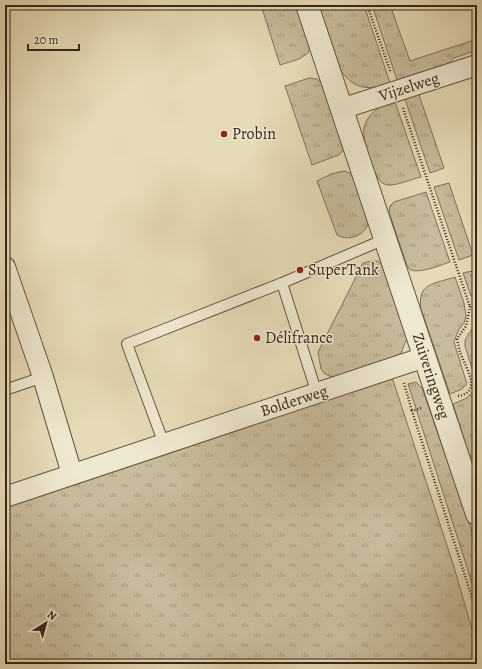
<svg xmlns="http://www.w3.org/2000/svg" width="482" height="669" font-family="Alegreya,serif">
	<defs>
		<pattern id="grass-tufts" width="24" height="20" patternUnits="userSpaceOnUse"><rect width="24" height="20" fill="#c8bc9c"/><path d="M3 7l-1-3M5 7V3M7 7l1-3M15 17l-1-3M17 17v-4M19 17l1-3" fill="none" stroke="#a3997e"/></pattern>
	</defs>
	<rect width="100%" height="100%" fill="#e6dbb7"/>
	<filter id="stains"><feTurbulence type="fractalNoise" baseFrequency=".005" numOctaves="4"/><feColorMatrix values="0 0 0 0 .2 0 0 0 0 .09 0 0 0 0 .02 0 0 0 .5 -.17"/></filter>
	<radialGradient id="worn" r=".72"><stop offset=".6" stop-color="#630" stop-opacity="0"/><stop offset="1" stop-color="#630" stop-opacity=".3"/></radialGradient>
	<!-- grass -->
	<path fill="url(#grass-tufts)" stroke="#80725a" d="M261 5H299L311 43 308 53 299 59 280 65Z
		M319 5H364L390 83C369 90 356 91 341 71Z
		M372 5H390L410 61 477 39V50L454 58 448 64 397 80Z
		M309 78 317 79 323 85 344 149 339 155 312 165 285 86Z
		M418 92 444 168 430 173 404 96Z
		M394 99 421 177C412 179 396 186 388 185 383 184 380 182 378 178 372 171 362 137 364 128 367 113 382 105 394 99Z
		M344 171 353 174 369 220C367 235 350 242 337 235L317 181 331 174Z
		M449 183 473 255 459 260 434 187Z
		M426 192 450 262C441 265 417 275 409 269 409 268 406 264 406 263L389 212 390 206 394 202Z
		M372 261H378L387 270 407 338 401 353 388 363 333 378 324 373 321 369 318 352 363 263Z
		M477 270V298L471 296 463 273Z
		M455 277 464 303 466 316 464 323 458 331 454 342 467 384 462 389 450 394 421 309C417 282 435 284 455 277Z
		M477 321V481L453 404 467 398 476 388 475 378 465 346V340Z
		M392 377 454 567 474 636 477 651 468 664H5V507L97 477Z
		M416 382 422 388 477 546V601L466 564 408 384Z"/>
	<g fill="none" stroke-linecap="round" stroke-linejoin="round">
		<defs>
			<path id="service" d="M282 283 317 394
				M5 390 43 377
				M164 444 127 344 282 283 385 239"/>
			<path id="minor" d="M341 109 477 65
				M5 267 43 377 72 474
				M5 497 425 357"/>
			<path id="tertiary" d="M307 5 477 514"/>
		</defs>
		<!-- service casing -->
		<use href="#service" stroke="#63543f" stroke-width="12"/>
		<!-- minor casing -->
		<use href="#minor" stroke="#63543f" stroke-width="22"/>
		<!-- tertiary casing -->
		<use href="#tertiary" stroke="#63543f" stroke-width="24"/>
		<!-- path -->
		<path stroke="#372717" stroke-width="2.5" stroke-dasharray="1 2" stroke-linecap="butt" d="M367 5 391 73
			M403 108 470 307
			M404 383 412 411
			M458 396C464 395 471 392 471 385 472 374 463 362 460 352 459 348 458 344 457 339L466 326 470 307 477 304
			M421 408 412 411 477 613
			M474 664 477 658"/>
		<!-- service -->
		<use href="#service" stroke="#efe8d0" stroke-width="10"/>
		<!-- minor -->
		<use href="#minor" stroke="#efe8d0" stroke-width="20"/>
		<!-- tertiary -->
		<use href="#tertiary" stroke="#efe8d0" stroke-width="22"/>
	</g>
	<!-- markers -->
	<g fill="#8f2418" stroke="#efe8d0" stroke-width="1.5">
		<circle cx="224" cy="134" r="4"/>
		<circle cx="300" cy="270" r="4"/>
		<circle cx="257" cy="338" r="4"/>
	</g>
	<g text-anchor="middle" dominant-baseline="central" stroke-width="3" stroke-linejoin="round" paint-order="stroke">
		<!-- street labels -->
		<g font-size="16" fill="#372717" stroke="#efe8d0">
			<text transform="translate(409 87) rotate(-18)">Vijzelweg</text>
			<text transform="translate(431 376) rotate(72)">Zuiveringweg</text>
			<text transform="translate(294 401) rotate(-18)">Bolderweg</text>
		</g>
		<!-- poi labels -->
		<g font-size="16" fill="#372717" stroke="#efe8d0" text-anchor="start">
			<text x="232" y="134">Probin</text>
			<text x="308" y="270">SuperTank</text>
			<text x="265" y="338">Délifrance</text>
		</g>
	</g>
	<!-- margin -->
	<rect width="482" height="669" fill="none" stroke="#e6dbb7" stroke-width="20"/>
	<rect x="6" y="6" width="470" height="657" fill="none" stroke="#372717" stroke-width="2"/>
	<rect x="10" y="10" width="462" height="649" fill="none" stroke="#372717"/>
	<!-- north arrow -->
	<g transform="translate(46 623) rotate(37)" stroke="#efe8d0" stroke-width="3" paint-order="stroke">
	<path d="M0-3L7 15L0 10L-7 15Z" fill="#372717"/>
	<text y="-6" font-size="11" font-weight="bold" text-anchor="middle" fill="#372717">N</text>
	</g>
	<!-- scale -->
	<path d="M28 44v6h51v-6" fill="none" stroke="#372717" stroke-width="2"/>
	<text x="34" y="44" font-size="12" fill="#372717" stroke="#efe8d0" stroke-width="3" paint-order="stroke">20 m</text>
	<rect width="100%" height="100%" filter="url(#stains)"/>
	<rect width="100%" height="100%" fill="url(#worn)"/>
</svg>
